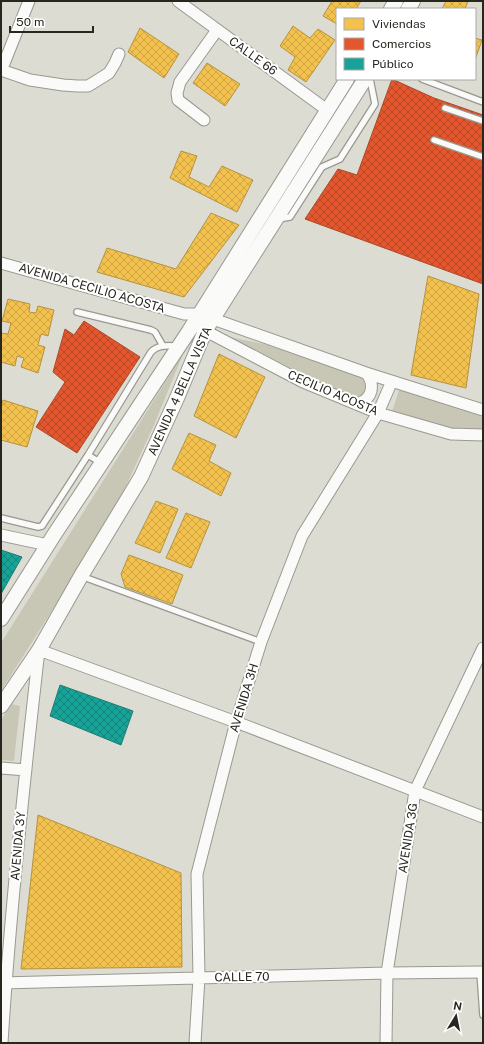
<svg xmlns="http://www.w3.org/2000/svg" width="484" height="1044" font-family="'Public Sans',sans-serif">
	<defs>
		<pattern id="homes-cross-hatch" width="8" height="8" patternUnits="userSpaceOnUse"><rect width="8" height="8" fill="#f2c14e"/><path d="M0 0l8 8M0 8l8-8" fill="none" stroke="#d0a644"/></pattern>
		<pattern id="shops-cross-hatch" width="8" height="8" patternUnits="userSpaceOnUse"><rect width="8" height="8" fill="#e4572e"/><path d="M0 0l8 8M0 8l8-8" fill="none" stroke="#b94827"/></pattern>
		<pattern id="public-cross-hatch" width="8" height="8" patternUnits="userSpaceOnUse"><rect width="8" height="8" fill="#17a398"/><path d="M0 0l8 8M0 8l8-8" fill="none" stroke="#15857c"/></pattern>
	</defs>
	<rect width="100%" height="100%" fill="#dddcd3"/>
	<!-- park -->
	<path fill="#c8c6b4" d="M229 337 264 344 362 376 368 387 365 395 355 400Z
		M183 354 154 425 120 499 84 560 1 691V643Z
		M399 390 483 417V431L452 429 392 412Z
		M11 704 20 706 14 761 1 760V720Z"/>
	<!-- homes -->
	<path fill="url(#homes-cross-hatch)" stroke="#b59340" d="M332 1H361L356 9H337V24L323 16Z
		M446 1H468L465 9H442Z
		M293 26 310 38 318 29 335 40 306 82 288 70 295 57 280 46Z
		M140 28 179 54 164 78 128 52Z
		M475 38 482 40 475 60Z
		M207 63 240 84 225 106 193 83Z
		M181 151 197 156 189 177 209 187 222 166 253 180 237 212 170 178Z
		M211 213 239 225 184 297 97 272 107 248 176 269Z
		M428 276 479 294 466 388 411 375Z
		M8 299 30 304 29 312 36 313 38 306 54 310 48 336 41 334 38 345 45 347 38 373 21 367 24 358 17 356 15 366 1 362V333L8 334 11 323 2 321Z
		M219 354 265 377 236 438 194 416Z
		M3 400 38 411 27 447 1 440V407Z
		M189 433 216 445 209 461 231 473 221 496 172 469Z
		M156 501 178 509 160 553 135 543Z
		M186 513 210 522 191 568 166 558Z
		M129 555 183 575 172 604 125 587 121 574Z
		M38 815 181 873 182 967 21 969Z"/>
	<!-- shops -->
	<path fill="url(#shops-cross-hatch)" stroke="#ab492a" d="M392 79 434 98 483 115V284L305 219 338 169 357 175Z
		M84 321 140 357 77 453 36 427 65 382 53 372 65 329 74 335Z"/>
	<!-- public -->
	<path fill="url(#public-cross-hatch)" stroke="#1c7e74" d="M1 550 22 557 1 594Z
		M60 685 133 711 121 745 50 716Z"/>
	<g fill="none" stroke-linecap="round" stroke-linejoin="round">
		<defs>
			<path id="service" d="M422 79 483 102
				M445 108 483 121
				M434 140 483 157
				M278 219 290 217 322 167 340 159 375 104 370 79
				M77 312 151 330 155 332 163 346
				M88 455 151 352C159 344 167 346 178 346
				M1 518 38 527 42 526 88 455 101 463
				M81 576 261 642
				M480 972 483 1015"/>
			<path id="minor" d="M178 1 327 110
				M1 70 30 80 63 85 77 86H88L93 83 109 73 115 63 119 54
				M1 71 29 1
				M204 120 178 100 177 93 180 82 217 30
				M1 263 184 314H199L366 373 483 410
				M198 327 303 382 378 413 451 434 483 435
				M356 404C359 403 363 402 365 400 374 393 373 380 366 373
				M1 535 48 545
				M1 768 26 770
				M1 983 387 973 483 972
				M2 1043C10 912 24 781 39 650L236 722 483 817
				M195 1043 199 978 197 874 236 722 261 642 302 536 378 413 392 381
				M386 1043 387 973 415 791 483 648"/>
			<path id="tertiary" d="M391 9 396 1
				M408 9 413 1
				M1 619 54 535 189 331 347 79
				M1 706 39 650 81 576 141 477 177 398 205 331 365 79"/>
		</defs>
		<!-- service casing -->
		<use href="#service" stroke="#999992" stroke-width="8"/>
		<!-- minor casing -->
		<use href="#minor" stroke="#999992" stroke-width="13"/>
		<!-- tertiary casing -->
		<use href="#tertiary" stroke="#999992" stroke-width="16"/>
		<!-- service -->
		<use href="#service" stroke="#fafaf8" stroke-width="5.5"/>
		<!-- minor -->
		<use href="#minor" stroke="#fafaf8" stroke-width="11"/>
		<!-- tertiary -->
		<use href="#tertiary" stroke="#fafaf8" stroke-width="14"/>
	</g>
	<g text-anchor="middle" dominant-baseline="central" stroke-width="4" stroke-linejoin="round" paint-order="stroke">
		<!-- street labels -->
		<g font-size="12" fill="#272720" stroke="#fff">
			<text transform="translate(253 56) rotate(36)">CALLE 66</text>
			<text transform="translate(92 288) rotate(16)">AVENIDA CECILIO ACOSTA</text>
			<text transform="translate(180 391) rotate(-66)">AVENIDA 4 BELLA VISTA</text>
			<text transform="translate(333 393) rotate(23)">CECILIO ACOSTA</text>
			<text transform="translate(244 698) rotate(-73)">AVENIDA 3H</text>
			<text transform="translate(408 838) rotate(-81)">AVENIDA 3G</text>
			<text transform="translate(18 846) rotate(-85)">AVENIDA 3Y</text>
			<text transform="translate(242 977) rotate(-1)">CALLE 70</text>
		</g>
	</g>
	<!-- border -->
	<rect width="484" height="1044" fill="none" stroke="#272720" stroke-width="4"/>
	<!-- legend -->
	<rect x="336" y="8" width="140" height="72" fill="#ffffff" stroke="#a9a9a6"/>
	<rect x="344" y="18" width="20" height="12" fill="#f2c14e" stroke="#a9a9a6"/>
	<text x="372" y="28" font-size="12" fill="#272720">Viviendas</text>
	<rect x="344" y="38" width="20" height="12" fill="#e4572e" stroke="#a9a9a6"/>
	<text x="372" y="48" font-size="12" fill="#272720">Comercios</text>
	<rect x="344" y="58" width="20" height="12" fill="#17a398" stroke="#a9a9a6"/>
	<text x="372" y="68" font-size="12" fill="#272720">Público</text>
	<!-- north arrow -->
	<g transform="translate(456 1016) rotate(10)" stroke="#ffffff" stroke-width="3" paint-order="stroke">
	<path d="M0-3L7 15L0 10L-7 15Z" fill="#272720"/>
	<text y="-6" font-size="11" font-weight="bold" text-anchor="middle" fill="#272720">N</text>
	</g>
	<!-- scale -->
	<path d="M10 26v6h83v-6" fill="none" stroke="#272720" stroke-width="2"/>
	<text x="16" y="26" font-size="12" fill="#272720" stroke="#ffffff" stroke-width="3" paint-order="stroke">50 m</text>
</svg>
